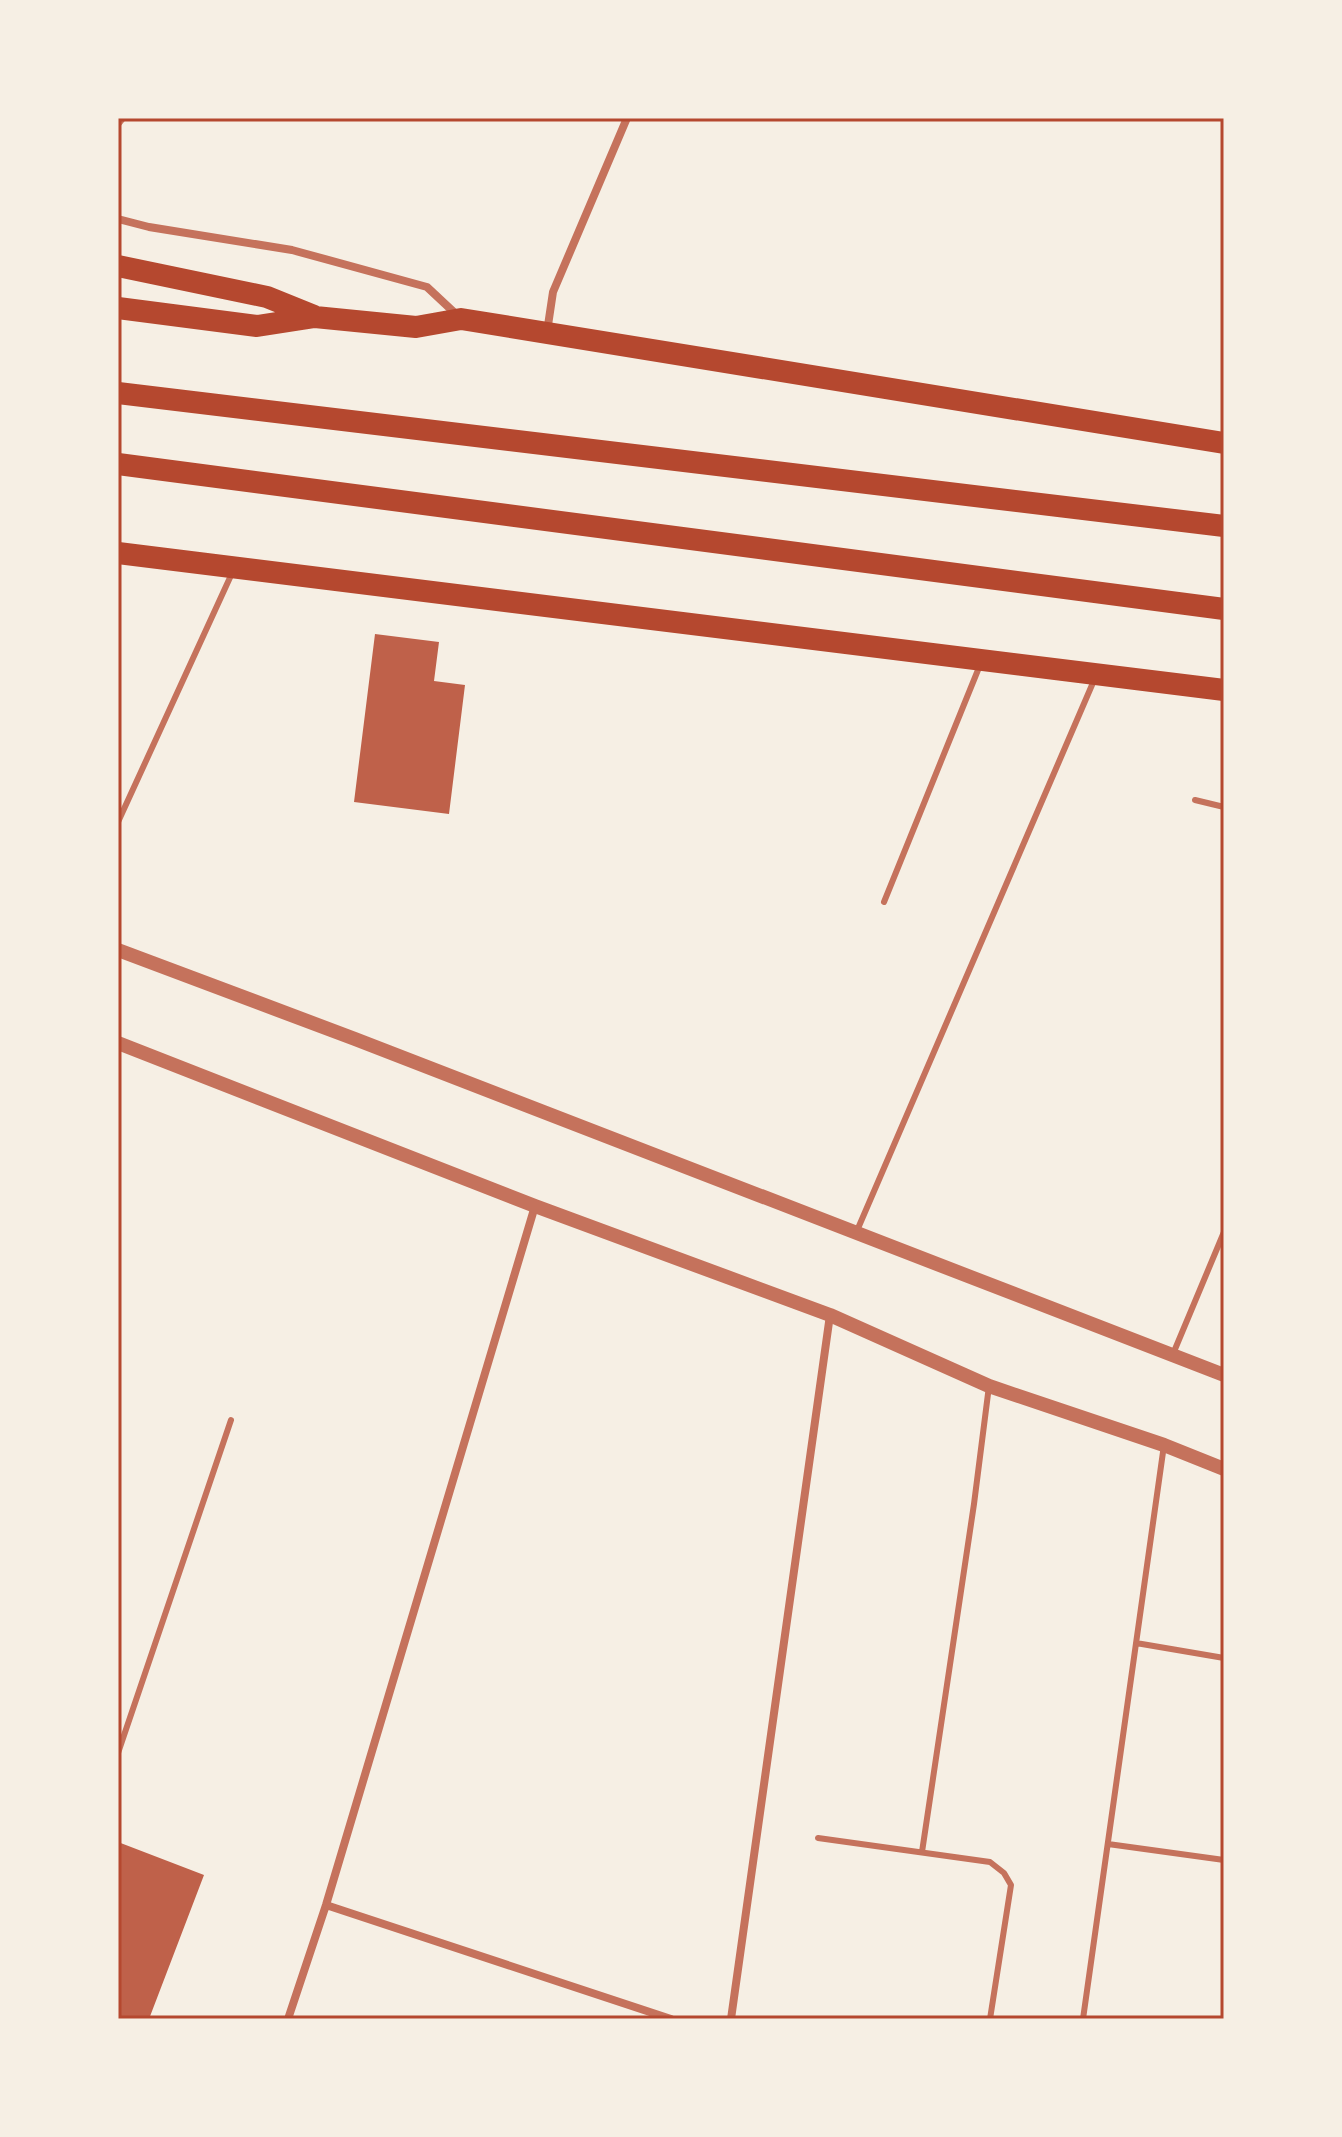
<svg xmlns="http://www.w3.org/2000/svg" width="1342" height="2137" font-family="'Alegreya Sans',sans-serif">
	<rect width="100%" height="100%" fill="#f6efe4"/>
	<!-- building -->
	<path fill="#bf614a" d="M375 634 439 642 434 681 465 685 449 814 354 802Z
		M118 1842 204 1875 149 2019H118Z"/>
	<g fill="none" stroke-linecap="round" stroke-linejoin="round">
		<!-- service -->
		<path stroke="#c5725c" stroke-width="6" d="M1195 800 1224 807
			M118 822 233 571
			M884 902 980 665
			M856 1233 1095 678
			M1173 1354 1224 1232
			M1136 1643 1224 1658
			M118 1753 231 1420
			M818 1838 990 1862 1004 1873 1011 1885 990 2019
			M1108 1844 1224 1860
			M922 1852 974 1504 989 1386
			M1083 2019 1164 1445"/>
		<!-- minor -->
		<path stroke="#c5725c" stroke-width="8" d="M118 123 122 118
			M118 219 149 227 292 250 427 287 458 316
			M547 332 553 292 627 118
			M326 1905 671 2019
			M288 2019 326 1905 535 1206
			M731 2019 830 1315"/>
		<!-- tertiary -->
		<path stroke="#c5725c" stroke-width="14" d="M118 950 355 1039 1224 1375
			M118 1043 535 1206 830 1315 989 1386 1164 1445 1224 1469"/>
		<!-- trunk -->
		<path stroke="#b5482f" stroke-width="22" d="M118 266 267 297 314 316
			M118 308 257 326 315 317 416 327 461 319 1224 443
			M118 393 1224 526
			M118 464 1224 609
			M118 553 1224 690"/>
	</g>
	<!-- border -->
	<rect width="1342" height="2137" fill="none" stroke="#f6efe4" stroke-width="240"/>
	<rect x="120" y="120" width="1102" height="1897" fill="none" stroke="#b5482f" stroke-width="3"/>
</svg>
